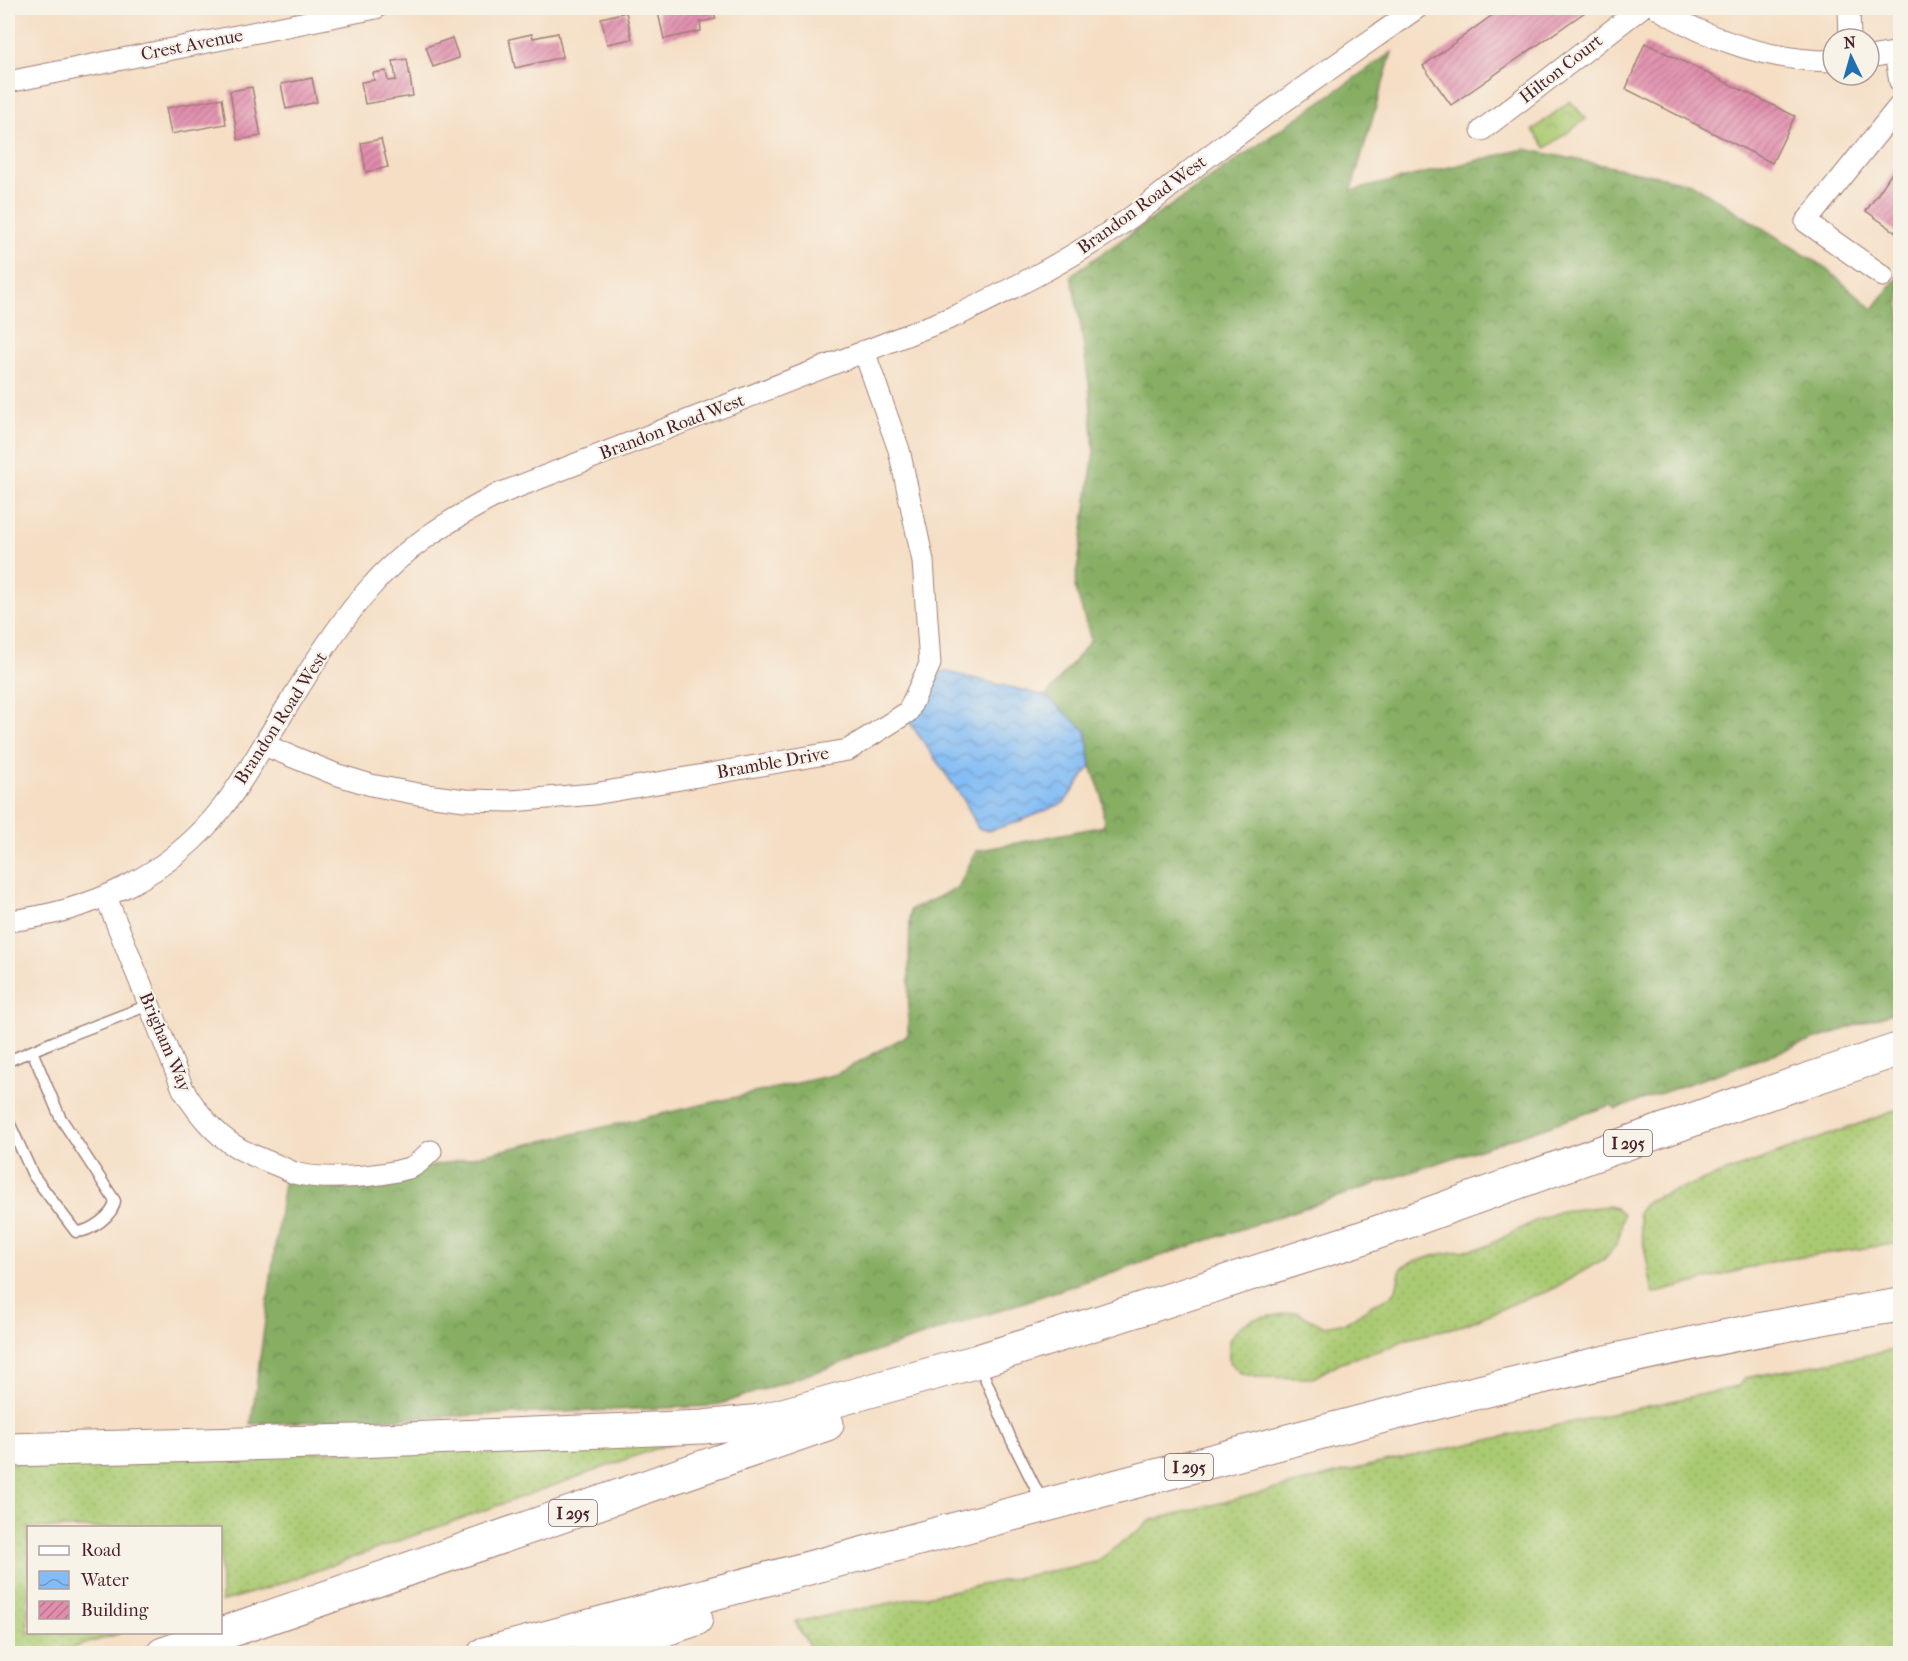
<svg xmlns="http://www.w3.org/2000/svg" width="1908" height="1661" font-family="'IM FELL French Canon',serif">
	<defs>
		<pattern id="grass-dots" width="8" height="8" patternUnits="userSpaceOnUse" patternTransform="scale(1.5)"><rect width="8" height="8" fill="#aaca72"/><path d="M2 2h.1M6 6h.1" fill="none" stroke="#94ad63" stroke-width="1.8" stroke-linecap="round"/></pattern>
		<pattern id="forest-crowns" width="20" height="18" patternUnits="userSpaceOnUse" patternTransform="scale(1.5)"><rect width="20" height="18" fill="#87ae64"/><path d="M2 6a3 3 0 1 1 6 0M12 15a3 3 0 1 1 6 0" fill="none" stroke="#708d53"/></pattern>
		<pattern id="park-crowns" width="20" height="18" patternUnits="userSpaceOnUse" patternTransform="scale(1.5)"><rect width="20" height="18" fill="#aaca72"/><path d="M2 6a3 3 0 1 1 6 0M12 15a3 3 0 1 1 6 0" fill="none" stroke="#94ad63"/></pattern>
		<pattern id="water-waves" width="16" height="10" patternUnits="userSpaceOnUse" patternTransform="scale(1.5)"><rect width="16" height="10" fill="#84bdf5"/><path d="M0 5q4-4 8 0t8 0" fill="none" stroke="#6e99c7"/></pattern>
		<pattern id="building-hatch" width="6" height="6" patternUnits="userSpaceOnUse" patternTransform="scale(1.5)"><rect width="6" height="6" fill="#e18ead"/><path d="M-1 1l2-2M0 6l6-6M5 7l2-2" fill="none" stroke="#b8738d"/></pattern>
	</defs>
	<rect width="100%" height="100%" fill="#f7f3e8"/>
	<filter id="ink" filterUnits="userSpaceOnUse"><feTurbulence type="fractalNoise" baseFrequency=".0167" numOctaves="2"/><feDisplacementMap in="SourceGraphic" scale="12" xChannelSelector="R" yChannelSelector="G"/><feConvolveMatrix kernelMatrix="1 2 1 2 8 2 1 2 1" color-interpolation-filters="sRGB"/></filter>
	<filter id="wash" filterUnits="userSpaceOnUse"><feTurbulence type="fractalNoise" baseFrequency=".008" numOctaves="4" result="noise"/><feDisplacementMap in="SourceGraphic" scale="24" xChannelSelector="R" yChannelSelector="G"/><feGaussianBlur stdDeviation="1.35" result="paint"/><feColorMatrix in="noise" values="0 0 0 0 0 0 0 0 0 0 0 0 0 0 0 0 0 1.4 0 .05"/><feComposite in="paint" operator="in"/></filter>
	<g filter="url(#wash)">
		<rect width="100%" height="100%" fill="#f5dec4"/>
		<!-- grass -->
		<path fill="url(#grass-dots)" stroke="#7a744e" stroke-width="1.5" d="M1900 1109V1243L1774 1261 1653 1294 1638 1213 1649 1200Z
			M1608 1206 1616 1208 1623 1214C1620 1236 1620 1243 1604 1259L1549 1291 1519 1301 1467 1324 1404 1340 1388 1348 1341 1362 1313 1378 1256 1377 1241 1373 1229 1362V1340L1239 1327 1254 1319 1296 1312 1323 1326 1347 1322 1374 1304 1391 1296 1396 1290 1401 1268 1415 1261 1441 1254 1485 1247 1537 1220 1561 1211Z
			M1900 1349V1653L814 1654 795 1622 1096 1562 1152 1520 1380 1463 1737 1387 1745 1378Z
			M683 1439 268 1588 221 1602 220 1528H28V1632L121 1633 52 1654 8 1653V1463Z"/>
		<!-- forest -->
		<path fill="url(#forest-crowns)" stroke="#686648" stroke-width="1.5" d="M1392 52 1351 191 1524 149 1691 183 1824 267 1873 309 1900 274V1010L1616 1109 1611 1105 714 1406 251 1424 285 1175 362 1182 837 1074 908 1035 910 910 958 888 976 851 1104 826 1102 795 1091 766 1086 731 1046 696 1091 640 1075 587 1094 451 1089 384 1080 320 1071 275Z"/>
		<!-- park -->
		<path fill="url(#park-crowns)" stroke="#7a744e" stroke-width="1.5" d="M1570 101 1586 119 1546 148 1533 130Z"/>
		<!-- water -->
		<path fill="url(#water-waves)" stroke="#676e90" stroke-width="1.5" d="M943 671 1046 696 1086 731 1091 766 1064 803 1017 822 988 831 978 828 964 800 908 720Z"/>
		<g id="blocks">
			<!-- building -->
			<path fill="url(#building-hatch)" d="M657 8H713L716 19 700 22 701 31 664 39Z
				M740 8H757V9L741 12Z
				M1502 8H1586L1588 10 1451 105 1423 66Z
				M1765 8H1783V9L1765 10Z
				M626 12 632 39 607 44 601 18Z
				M558 33 563 57 515 68 509 39 532 34 533 38Z
				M452 38 459 58 433 67 426 47Z
				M1645 43 1795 116 1772 163 1626 89Z
				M407 59 413 96 365 104 361 82 374 80 373 73 386 71 388 81 396 80 393 61Z
				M312 78 317 102 286 109 281 84Z
				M252 87 261 136 238 140 230 91Z
				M222 98 226 124 171 134 166 108Z
				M381 139 388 167 366 172 361 143Z
				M1900 161V235L1866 211Z"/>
		</g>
	</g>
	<g filter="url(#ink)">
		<use href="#blocks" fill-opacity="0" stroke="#a07e78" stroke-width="1.5"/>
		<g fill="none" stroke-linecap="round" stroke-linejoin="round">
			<defs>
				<path id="service" d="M8 1061 55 1041 149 1005
					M8 1120 33 1175 76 1232C90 1232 114 1215 115 1201L60 1117 32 1051
					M979 1364 1011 1439 1043 1503"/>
				<path id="minor" d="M1657 8C1710 40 1771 61 1833 61
					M1849 8 1850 39
					M1895 53 1900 82
					M1869 57 1900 52
					M8 82 376 8
					M1482 130 1641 8
					M1883 276 1806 222 1900 105
					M264 745 335 774 371 785 418 794 465 800 512 801 594 794 848 750 908 712 930 664 923 561 899 450 864 351
					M106 897 183 1089C200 1117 220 1141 250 1154 265 1161 279 1165 294 1173 324 1181 379 1177 409 1168 417 1166 424 1157 431 1151
					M8 921C91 912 170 875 222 808 238 788 251 766 264 744 296 693 329 635 368 590 404 547 450 520 499 494L958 315C1014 288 1069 260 1120 225 1154 202 1184 174 1217 150 1283 101 1350 55 1417 8"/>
				<path id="motorway" d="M8 1450 356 1441 703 1427 761 1421 978 1361 1356 1240 1742 1102 1900 1049
					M163 1654 827 1424
					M484 1654C718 1592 952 1530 1186 1468 1422 1405 1659 1343 1900 1305
					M589 1654 696 1619"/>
			</defs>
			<!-- service casing -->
			<use href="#service" stroke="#a07e78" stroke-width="13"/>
			<!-- minor casing -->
			<use href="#minor" stroke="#a07e78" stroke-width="23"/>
			<!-- motorway casing -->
			<use href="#motorway" stroke="#a07e78" stroke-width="35"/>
			<!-- service -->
			<use href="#service" stroke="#fff" stroke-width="10"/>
			<!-- minor -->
			<use href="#minor" stroke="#fff" stroke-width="21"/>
			<!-- motorway -->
			<use href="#motorway" stroke="#fff" stroke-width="33"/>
		</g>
	</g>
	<g text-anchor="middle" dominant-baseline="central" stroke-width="4.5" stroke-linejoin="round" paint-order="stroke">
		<!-- shield labels -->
		<g fill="#f7f3e8" stroke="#7e5f64" stroke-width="1.5">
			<rect x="1604" y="1130" width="48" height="26" rx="4.5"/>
			<rect x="1165" y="1454" width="48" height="26" rx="4.5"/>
			<rect x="549" y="1500" width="48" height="26" rx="4.5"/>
		</g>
		<g font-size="16" font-weight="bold" fill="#4a1f2b">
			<text x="1628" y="1143">I 295</text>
			<text x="1189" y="1467">I 295</text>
			<text x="573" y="1513">I 295</text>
		</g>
		<!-- street labels -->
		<g font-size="18" fill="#4a1f2b" stroke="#f7f3e8">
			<text transform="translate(192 45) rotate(-11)">Crest Avenue</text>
			<text transform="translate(1561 69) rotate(-38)">Hilton Court</text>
			<text transform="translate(1142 205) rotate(-36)">Brandon Road West</text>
			<text transform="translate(672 427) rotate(-21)">Brandon Road West</text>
			<text transform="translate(281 718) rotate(-57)">Brandon Road West</text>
			<text transform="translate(773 763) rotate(-10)">Bramble Drive</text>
			<text transform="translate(165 1042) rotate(67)">Brigham Way</text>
		</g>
	</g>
	<!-- margin -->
	<rect width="1908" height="1661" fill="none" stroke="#f7f3e8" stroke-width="30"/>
	<!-- legend -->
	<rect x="27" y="1526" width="195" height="108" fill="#f7f3e8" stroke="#b29e9c" stroke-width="1.5"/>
	<rect x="39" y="1546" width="30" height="9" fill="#ffffff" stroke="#b29e9c" stroke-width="1.5"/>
	<text x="81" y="1556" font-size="18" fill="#4a1f2b">Road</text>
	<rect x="39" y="1571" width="30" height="18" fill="url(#water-waves)" stroke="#b29e9c" stroke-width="1.5"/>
	<text x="81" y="1586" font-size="18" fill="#4a1f2b">Water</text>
	<rect x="39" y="1601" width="30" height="18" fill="url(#building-hatch)" stroke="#b29e9c" stroke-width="1.5"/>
	<text x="81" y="1616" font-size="18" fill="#4a1f2b">Building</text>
	<!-- north arrow -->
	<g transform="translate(1851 57) rotate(355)"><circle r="28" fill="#f7f3e8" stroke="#b29e9c" stroke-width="1.5"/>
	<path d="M0-4.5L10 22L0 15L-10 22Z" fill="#1f6fb2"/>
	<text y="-9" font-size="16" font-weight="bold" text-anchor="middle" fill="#4a1f2b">N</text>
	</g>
</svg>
